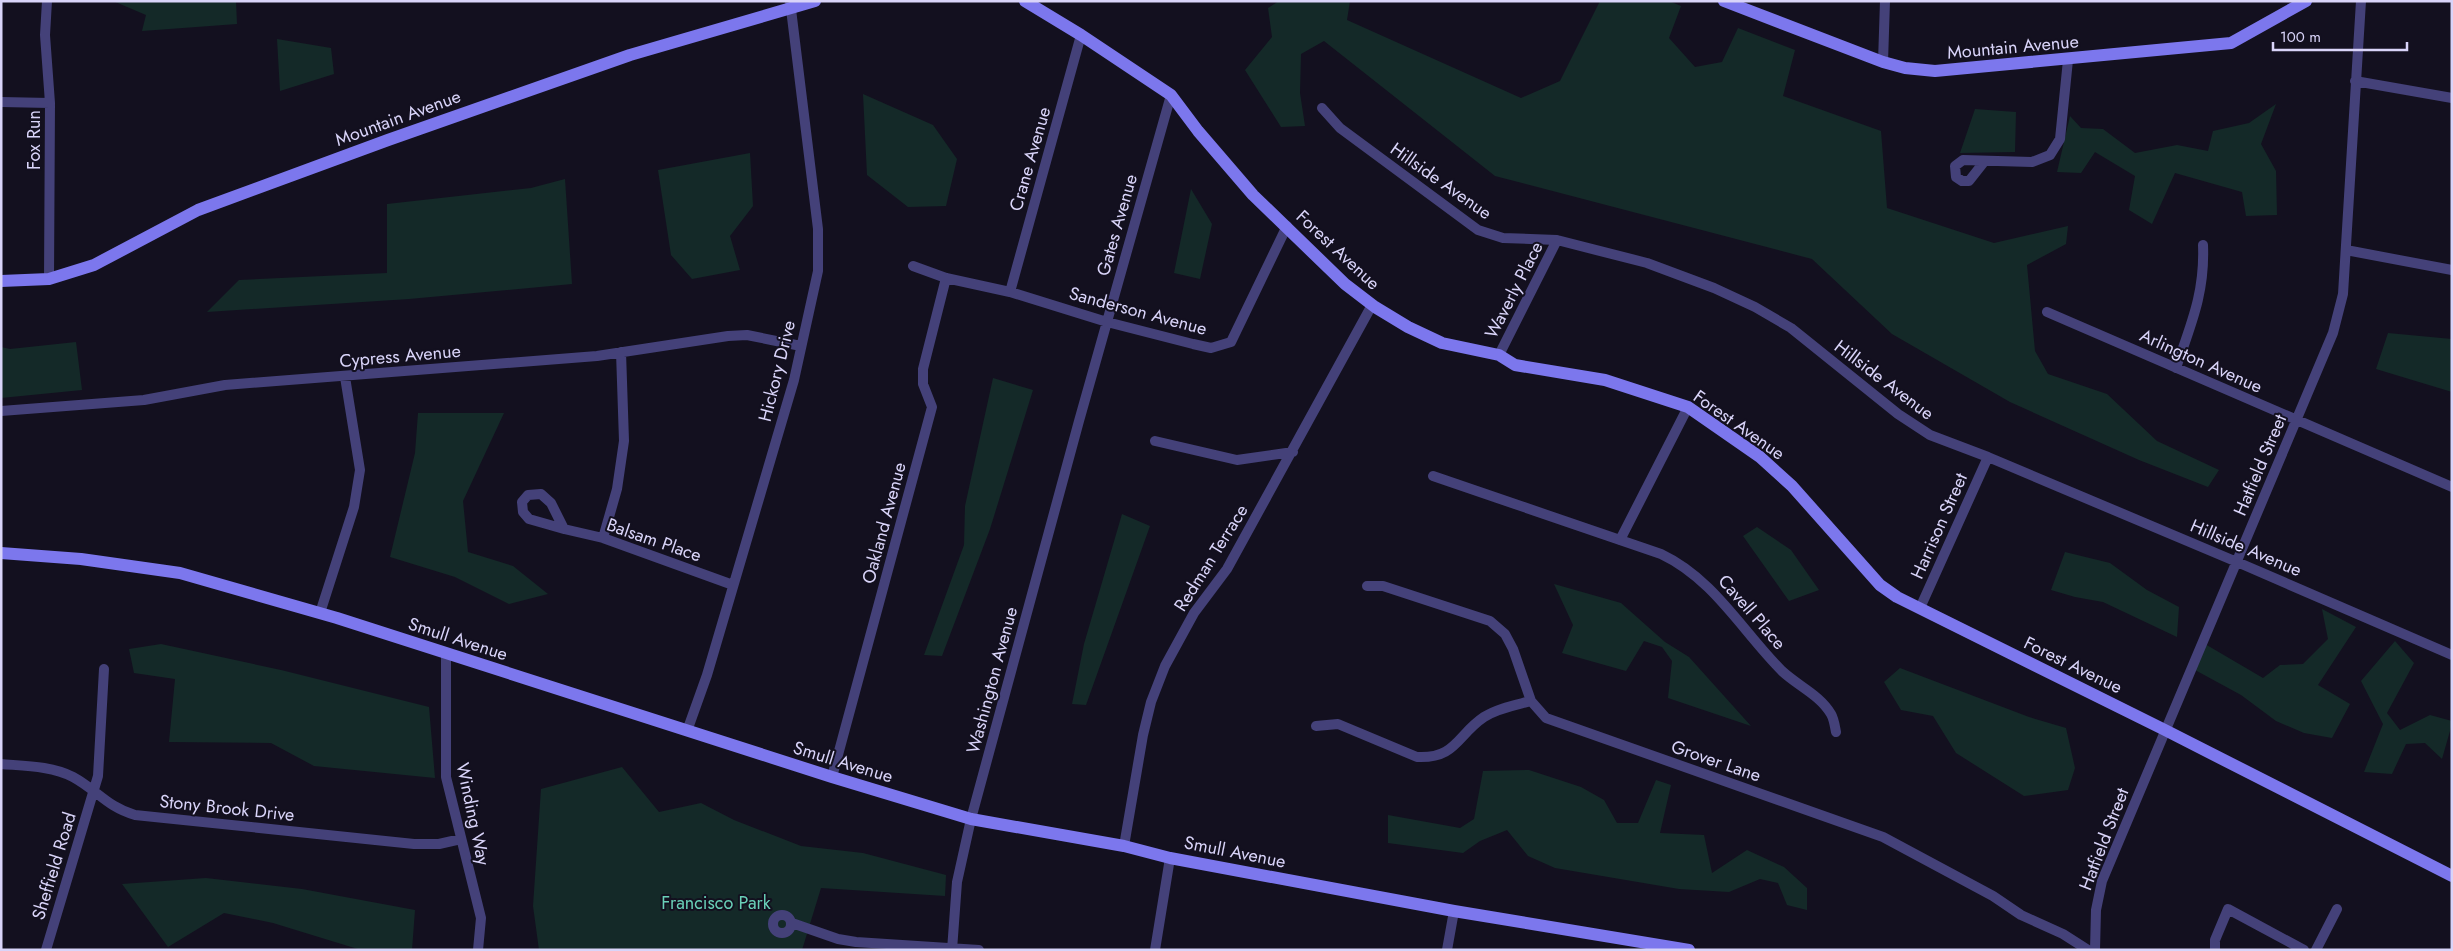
<svg xmlns="http://www.w3.org/2000/svg" width="2453" height="951" font-family="Jost,sans-serif">
	<rect width="100%" height="100%" fill="#13101f"/>
	<!-- green -->
	<path fill="#142928" d="M113 1H236L237 24 142 31 146 15Z
		M1279 1H1350L1347 20 1521 98 1560 81 1600 1H1669L1681 6 1669 38 1695 67 1722 62 1738 28 1795 50 1783 96 1881 131 1887 208 1994 243 2068 226 2066 244 2027 265 2035 351 2048 374 2107 394 2157 441 2219 470 2208 487 2139 460 2010 402 1892 334 1812 259 1495 176 1324 41 1301 54 1300 93 1305 126 1281 127 1245 70 1272 37 1268 8Z
		M277 39 331 48 334 74 280 91Z
		M863 94 933 125 957 159 946 206 908 207 867 175Z
		M2276 104 2261 144 2276 171 2277 215 2246 216 2242 192 2175 173 2152 224 2129 210 2135 176 2095 152 2081 173 2057 172 2070 116 2081 128 2103 129 2135 153 2177 145 2208 151 2213 131 2249 123Z
		M1975 109 2016 112 2015 152 1960 153Z
		M750 153 753 206 730 236 740 270 692 279 671 255 658 170Z
		M565 179 572 284 409 299 207 312 239 280 387 273V204L531 188Z
		M1191 189 1212 224 1200 279 1174 273Z
		M2388 333 2452 339V392L2376 369Z
		M76 342 82 390 1 398V347L10 349Z
		M993 378 1033 390 990 529 942 656 924 655 964 545 965 506Z
		M418 413H504L463 501 468 552 513 566 548 594 509 604 455 577 390 557 415 453Z
		M1122 514 1150 526 1086 705 1072 704 1084 644Z
		M1757 527 1791 550 1819 590 1789 601 1743 536Z
		M2065 552 2110 563 2147 590 2179 607 2177 637 2103 602 2075 597 2051 590Z
		M1554 584 1621 603 1665 642 1689 657 1751 726 1668 698 1672 661 1662 647 1644 641 1626 671 1562 653 1573 625Z
		M2322 609 2356 627 2318 685 2350 704 2332 738 2304 733 2276 721 2241 695 2195 670 2205 644 2263 678 2280 665 2303 664 2328 639Z
		M2395 641 2414 663 2387 713 2400 730 2430 715 2452 721V724L2442 759 2425 743 2406 744 2392 774 2364 772 2383 724 2361 681Z
		M161 644 281 670 429 707 435 778 314 766 271 743 169 742 175 679 134 673 129 649Z
		M1900 668 2029 717 2066 728 2075 768 2068 790 2024 796 1956 753 1933 716 1901 710 1884 682Z
		M622 767 659 812 701 803 734 820 801 846 863 853 946 875 945 896 821 888 802 950H539L533 906 541 789Z
		M1529 770 1581 787 1604 800 1617 823H1638L1656 780 1671 785 1660 833 1704 835 1712 873 1747 850 1784 867 1807 888V910L1787 905 1778 883 1760 879 1729 892 1679 889 1555 868 1528 856 1507 830 1480 841 1463 853 1388 843V815L1460 828 1474 819 1483 771Z
		M206 878 302 889 415 910 412 950H361L273 923 224 913 168 947 122 884Z"/>
	<g fill="none" stroke-linecap="round" stroke-linejoin="round">
		<!-- street -->
		<path stroke="#444179" stroke-width="10" d="M47 1 45 35 50 103 49 279
			M1883 62 1885 1
			M2355 81 2452 98
			M1 102 50 103
			M1322 108 1340 128 1478 230 1503 238 1557 240 1647 263 1714 288 1755 307 1791 328 1898 414 1930 435 1988 457 2237 562 2452 655
			M1984 162 1969 181H1962L1956 177 1955 166 1963 160 2032 162 2050 155 2060 139 2068 60
			M2346 250 2452 270
			M913 266 946 278 1010 292 1107 322 1193 344 1211 348 1231 342 1287 226
			M1010 292 1081 35
			M2047 312 2452 487
			M1499 355 1557 240
			M2176 368C2191 324 2205 293 2203 245
			M1 411 144 400 225 385 597 356 728 336 747 335 801 346
			M1155 441 1237 460 1293 452
			M1433 476 1661 554C1714 579 1742 631 1782 671 1798 686 1820 695 1831 714 1834 719 1835 727 1836 732
			M564 529 529 519 523 512 522 502 528 495 541 494 551 503 564 529 603 538 733 585
			M603 538 617 489 624 441 621 352
			M1620 540 1688 407
			M1367 586H1383L1490 621 1505 634 1513 649 1531 701 1546 718 1883 837 1993 896 2021 915 2063 934 2088 950
			M1920 608 1988 457
			M320 613 354 507 360 470 345 377
			M446 654V777L481 918 478 950
			M1316 726 1338 724 1417 757C1456 759 1457 735 1484 717 1498 708 1516 705 1531 701
			M687 731 707 675 794 380 818 271V229L790 1
			M1 764C25 766 52 766 73 777 97 790 107 807 135 815L414 844H439L461 839
			M832 777 932 407 923 384V369L946 278
			M1124 846 1143 735 1151 702 1165 666 1194 613 1227 569 1372 305
			M773 924a9 9 0 1 1 18 0a9 9 0 1 1-18 0Z
			M792 923 838 939 856 942 979 950
			M46 950 98 776 104 669
			M952 950 957 882 971 819 1079 421 1171 95
			M1155 950 1170 858
			M1447 950 1454 911
			M2095 950 2096 910 2102 881 2333 333 2343 294 2361 1
			M2215 950V940L2228 909 2304 950
			M2316 950 2337 909"/>
		<!-- secondary -->
		<path stroke="#7c77ed" stroke-width="12" d="M1025 1 1081 35 1171 95 1198 131 1253 195 1345 284 1375 307 1408 327 1442 343 1499 355 1515 365 1605 380 1688 407 1760 457 1792 486 1880 585 1897 597 2165 730 2452 876
			M1724 1 1883 62 1905 68 1935 71 2231 43 2306 1
			M1 281 49 279 94 265 198 210 388 140 630 55 815 1
			M1 553 81 559 180 573 337 618 832 777 971 819 1124 846 1170 858 1454 911 1689 950"/>
	</g>
	<g text-anchor="middle" dominant-baseline="central" stroke-width="4" stroke-linejoin="round" paint-order="stroke">
		<!-- street labels -->
		<g font-size="18" fill="#d9d4f9" stroke="#13101f">
			<text transform="translate(2013 47) rotate(-5)">Mountain Avenue</text>
			<text transform="translate(398 118) rotate(-20)">Mountain Avenue</text>
			<text transform="translate(34 140) rotate(-90)">Fox Run</text>
			<text transform="translate(1030 159) rotate(-74)">Crane Avenue</text>
			<text transform="translate(1441 181) rotate(35)">Hillside Avenue</text>
			<text transform="translate(1117 225) rotate(-74)">Gates Avenue</text>
			<text transform="translate(1338 250) rotate(43)">Forest Avenue</text>
			<text transform="translate(1514 290) rotate(-63)">Waverly Place</text>
			<text transform="translate(1138 311) rotate(15)">Sanderson Avenue</text>
			<text transform="translate(400 356) rotate(-5)">Cypress Avenue</text>
			<text transform="translate(2201 361) rotate(24)">Arlington Avenue</text>
			<text transform="translate(777 371) rotate(-76)">Hickory Drive</text>
			<text transform="translate(1884 380) rotate(37)">Hillside Avenue</text>
			<text transform="translate(1739 425) rotate(35)">Forest Avenue</text>
			<text transform="translate(2260 465) rotate(-67)">Hatfield Street</text>
			<text transform="translate(884 523) rotate(-75)">Oakland Avenue</text>
			<text transform="translate(1939 526) rotate(-66)">Harrison Street</text>
			<text transform="translate(654 540) rotate(19)">Balsam Place</text>
			<text transform="translate(2246 548) rotate(23)">Hillside Avenue</text>
			<text transform="translate(1211 558) rotate(-58)">Redman Terrace</text>
			<text transform="translate(1752 612) rotate(49)">Cavell Place</text>
			<text transform="translate(458 639) rotate(18)">Smull Avenue</text>
			<text transform="translate(2073 665) rotate(26)">Forest Avenue</text>
			<text transform="translate(992 680) rotate(-75)">Washington Avenue</text>
			<text transform="translate(1716 761) rotate(19)">Grover Lane</text>
			<text transform="translate(843 762) rotate(17)">Smull Avenue</text>
			<text transform="translate(227 808) rotate(6)">Stony Brook Drive</text>
			<text transform="translate(473 814) rotate(78)">Winding Way</text>
			<text transform="translate(2104 839) rotate(-69)">Hatfield Street</text>
			<text transform="translate(1235 852) rotate(11)">Smull Avenue</text>
			<text transform="translate(54 866) rotate(-73)">Sheffield Road</text>
		</g>
		<!-- park labels -->
		<g font-size="18" fill="#69d0b8" stroke="#13101f">
			<text x="716" y="903">Francisco Park</text>
		</g>
	</g>
	<!-- border -->
	<rect width="2453" height="951" fill="none" stroke="#d9d4f9" stroke-width="5"/>
	<!-- scale -->
	<path d="M2273 42v8h134v-8" fill="none" stroke="#d9d4f9" stroke-width="2.5"/>
	<text x="2280" y="42" font-size="15" fill="#d9d4f9" stroke="#13101f" stroke-width="4" paint-order="stroke">100 m</text>
</svg>
